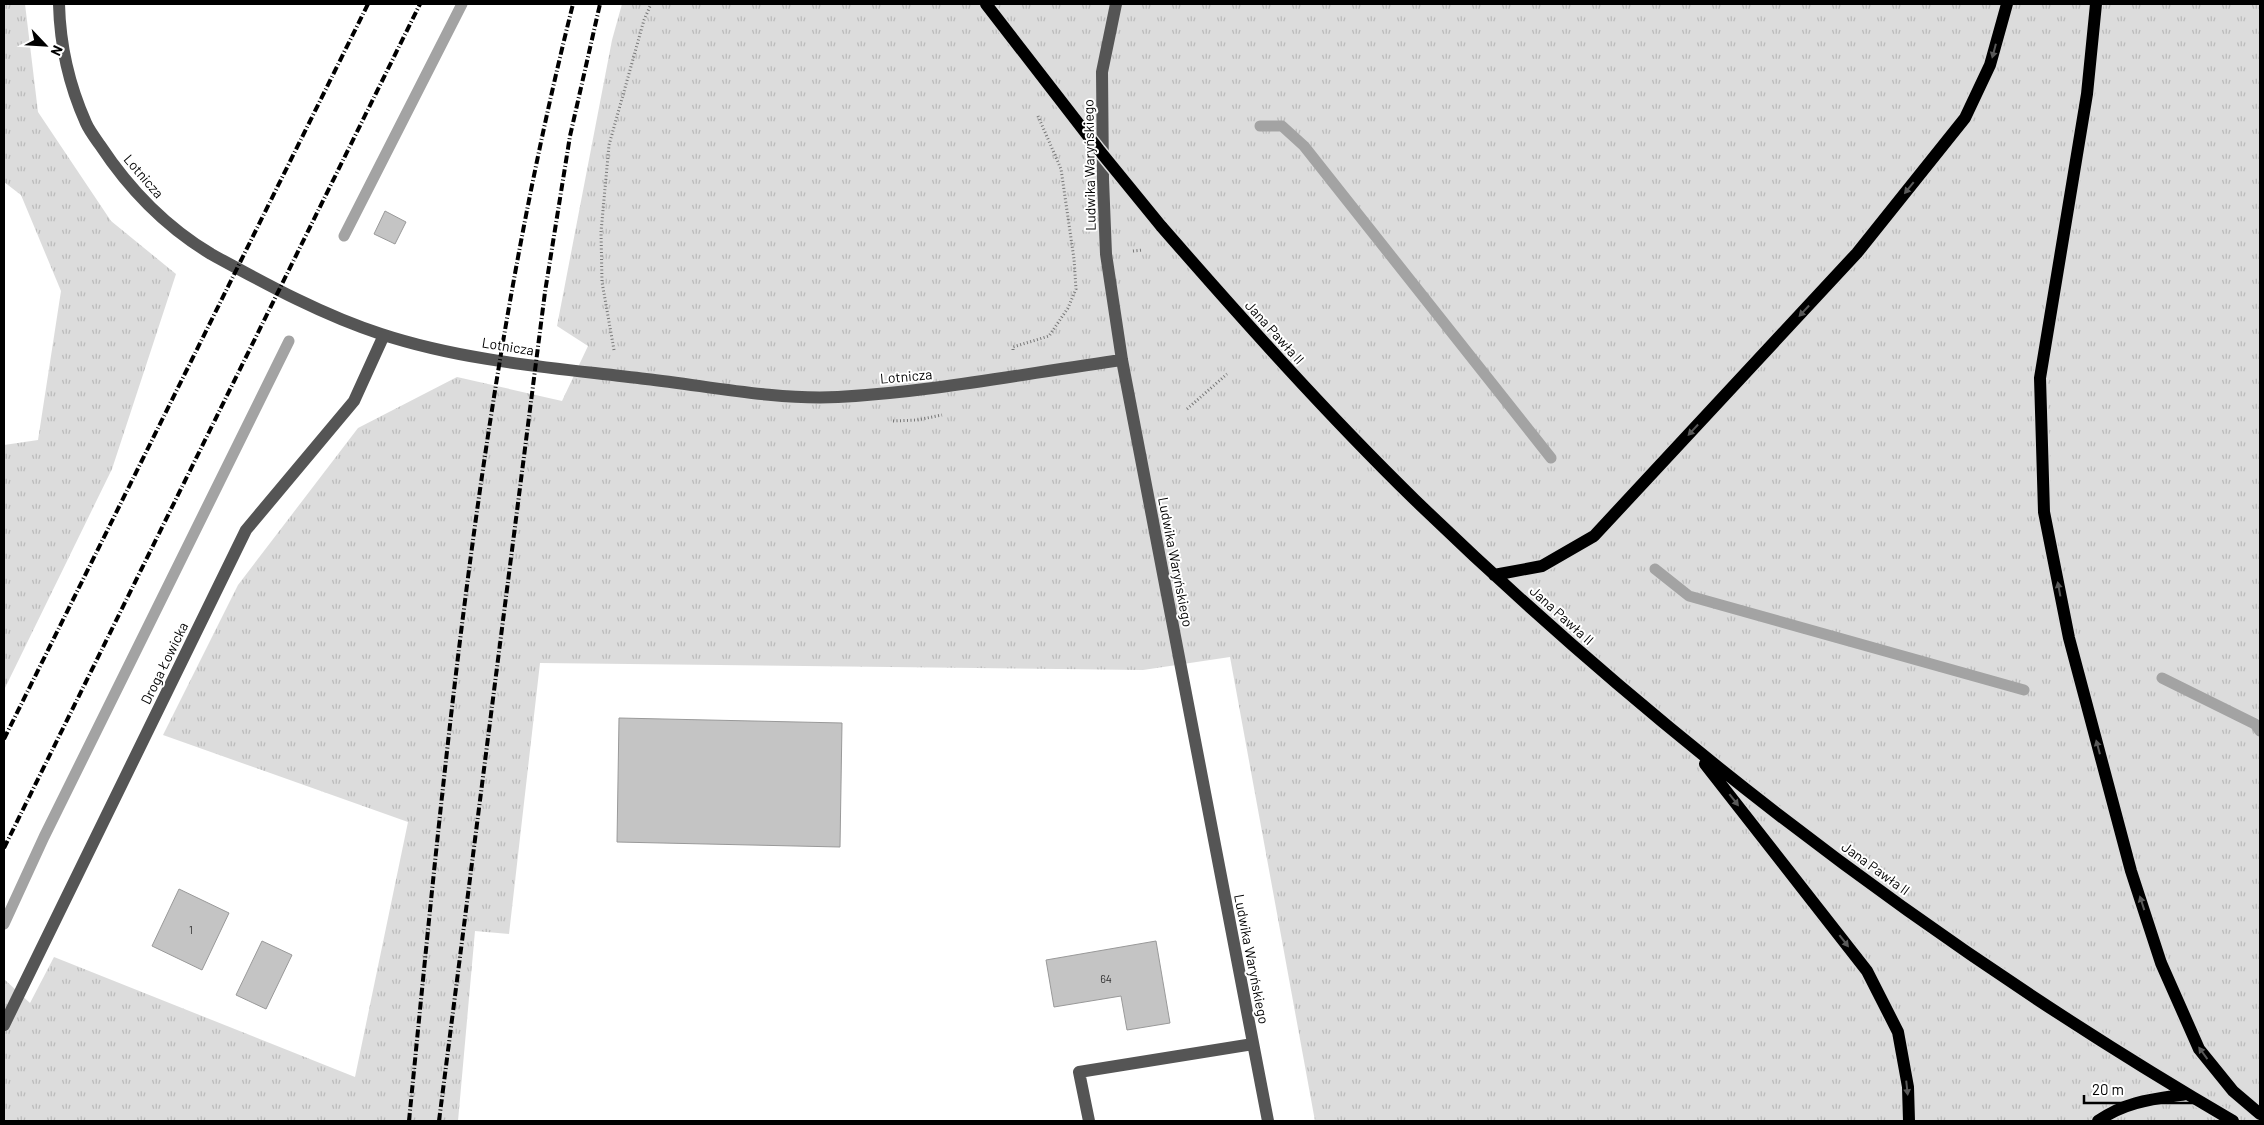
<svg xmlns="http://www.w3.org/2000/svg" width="2264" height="1125" font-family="Barlow,sans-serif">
	<defs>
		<pattern id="grass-tufts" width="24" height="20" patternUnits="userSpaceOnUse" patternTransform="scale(1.25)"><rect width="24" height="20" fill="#dcdcdc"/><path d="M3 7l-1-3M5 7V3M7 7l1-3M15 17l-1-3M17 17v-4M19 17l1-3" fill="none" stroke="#bbb"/></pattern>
	</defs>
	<rect width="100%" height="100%" fill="#fff"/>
	<!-- grass -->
	<path fill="url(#grass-tufts)" d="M4 4H25L38 112 111 221 176 274 112 469 4 690V445L38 440 61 291 21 195 4 182Z
		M622 4H2260V1121H1315L1230 657 1143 670 540 663 509 934 475 931 458 1121H4V979L30 1003 54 957 355 1077 408 822 163 735 238 585 358 428 457 377 562 401 588 346 557 326 612 40Z"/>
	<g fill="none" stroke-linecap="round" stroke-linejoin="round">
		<!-- stream -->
		<path stroke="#a3a3a3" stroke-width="11" d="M1260 126H1282L1304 146 1551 458
			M344 236 462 4
			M1655 569 1689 596 2024 690
			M2162 678 2255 724 2260 731
			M4 924 44 837 289 341"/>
	</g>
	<!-- building -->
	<path fill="#c4c4c4" stroke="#999" d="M385 211 406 222 395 244 374 234Z
		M619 718 842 723 840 847 617 842Z
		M179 889 229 913 202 970 152 946Z
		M262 941 292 955 266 1009 236 995Z
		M1156 941 1170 1023 1127 1030 1121 996 1054 1007 1046 960Z"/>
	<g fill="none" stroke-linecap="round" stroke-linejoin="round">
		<defs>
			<path id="major" d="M2096 4 2087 94 2040 378 2044 512 2069 638 2131 871 2161 963 2199 1049 2233 1091 2260 1114
				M1161 226C1243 320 1326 413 1415 500 1662 739 1937 948 2233 1121
				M1494 575 1542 566 1594 536 1857 253 1965 118 1990 65 2007 4
				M1705 764 1867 971 1898 1032 1908 1087 1909 1121
				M2098 1121C2126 1101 2154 1099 2187 1094"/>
		</defs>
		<!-- major casing -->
		<use href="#major" stroke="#dbdbdb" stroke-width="15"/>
		<!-- path -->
		<path stroke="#777" stroke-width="3" stroke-dasharray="1 2.5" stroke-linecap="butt" d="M1133 251 1143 250
			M614 350 602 282 601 232 609 145 644 20 651 4
			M1013 350V347L1049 336 1068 308 1076 289 1074 259 1061 169 1038 116
			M1187 409 1227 374
			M893 421 917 420 942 415"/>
		<!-- minor -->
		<path stroke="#555" stroke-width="12" d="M59 4C60 44 69 85 86 123 89 130 95 138 100 145 129 189 166 227 211 254 266 284 322 315 381 334 466 362 558 368 646 379 709 386 773 400 838 397 933 392 1027 373 1122 360
			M1116 4 1102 72 1103 179 1106 254 1122 360 1268 1121
			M4 1025 246 530 354 401 384 335
			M1089 1121 1079 1072 1253 1044"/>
		<!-- major -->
		<use href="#major" stroke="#000" stroke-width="12"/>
		<!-- rail -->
		<path stroke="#000" stroke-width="4" stroke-dasharray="8 2.5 1 2.5" stroke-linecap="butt" d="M4 739 368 4
			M4 848 420 4
			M409 1121C446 747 481 370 573 4
			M439 1121 545 292 570 136 600 4"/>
		<defs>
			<path id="major-bridge" d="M986 4 1099 150 1161 226"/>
		</defs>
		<!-- major-bridge casing -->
		<use href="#major-bridge" stroke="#dbdbdb" stroke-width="15" stroke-linecap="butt"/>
		<!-- major-bridge -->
		<use href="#major-bridge" stroke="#000" stroke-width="12"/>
	</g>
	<!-- one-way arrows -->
	<defs><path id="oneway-solid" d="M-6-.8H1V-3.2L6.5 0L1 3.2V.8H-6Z" transform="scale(1.25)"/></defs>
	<g fill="#595959">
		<use href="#oneway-solid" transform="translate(1994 51) rotate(105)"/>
		<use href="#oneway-solid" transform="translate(1909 188) rotate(129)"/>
		<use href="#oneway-solid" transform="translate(1804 311) rotate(133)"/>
		<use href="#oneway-solid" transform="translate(1693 430) rotate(133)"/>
		<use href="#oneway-solid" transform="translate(2059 589) rotate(-101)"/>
		<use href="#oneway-solid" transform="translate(2098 747) rotate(-105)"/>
		<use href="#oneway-solid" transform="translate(1734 800) rotate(52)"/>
		<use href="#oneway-solid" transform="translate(2142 903) rotate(-108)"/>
		<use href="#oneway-solid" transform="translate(1844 941) rotate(52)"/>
		<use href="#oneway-solid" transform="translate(2203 1053) rotate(-126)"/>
		<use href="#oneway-solid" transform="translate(1907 1088) rotate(84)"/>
	</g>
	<g text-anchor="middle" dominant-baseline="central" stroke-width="4" stroke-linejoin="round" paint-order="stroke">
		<!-- number labels -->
		<g font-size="11" fill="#313131">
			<text x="191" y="929">1</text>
			<text x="1106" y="978">64</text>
		</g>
		<!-- street labels -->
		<g font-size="14" fill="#000" stroke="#fff">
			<text transform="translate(1089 165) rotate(-91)">Ludwika Waryńskiego</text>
			<text transform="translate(144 176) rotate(49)">Lotnicza</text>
			<text transform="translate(1275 332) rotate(48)">Jana Pawła II</text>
			<text transform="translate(508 346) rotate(9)">Lotnicza</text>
			<text transform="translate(906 376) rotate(-5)">Lotnicza</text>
			<text transform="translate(1176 562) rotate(79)">Ludwika Waryńskiego</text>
			<text transform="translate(1562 615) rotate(42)">Jana Pawła II</text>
			<text transform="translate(164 663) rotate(-64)">Droga Łowicka</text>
			<text transform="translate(1876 868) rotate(36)">Jana Pawła II</text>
			<text transform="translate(1252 959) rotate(79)">Ludwika Waryńskiego</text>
		</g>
	</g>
	<!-- border -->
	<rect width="2264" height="1125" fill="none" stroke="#000000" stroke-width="10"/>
	<!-- north arrow -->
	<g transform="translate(45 45) rotate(115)" stroke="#ffffff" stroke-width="4" paint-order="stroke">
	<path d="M0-4L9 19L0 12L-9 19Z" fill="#000000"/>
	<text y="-8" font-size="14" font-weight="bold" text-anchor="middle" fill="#000000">N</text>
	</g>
	<!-- scale -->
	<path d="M2084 1095v8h111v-8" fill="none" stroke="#000000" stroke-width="2.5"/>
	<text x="2092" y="1095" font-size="15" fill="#000000" stroke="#ffffff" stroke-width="4" paint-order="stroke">20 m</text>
</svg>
